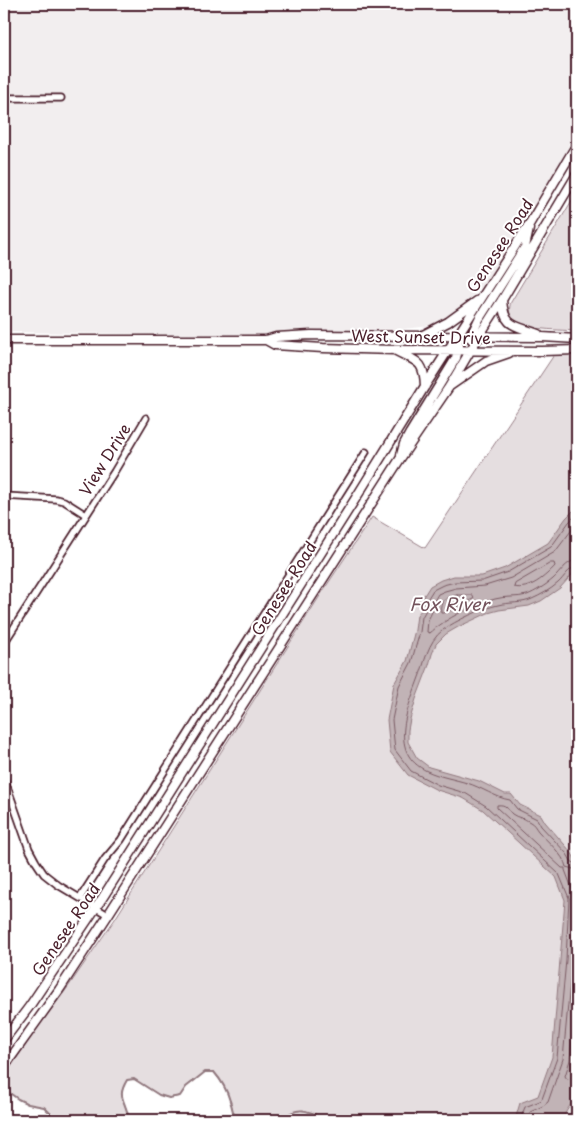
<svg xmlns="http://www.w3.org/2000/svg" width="581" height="1124" font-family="'Playpen Sans',sans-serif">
	<rect width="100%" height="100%" fill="#fff"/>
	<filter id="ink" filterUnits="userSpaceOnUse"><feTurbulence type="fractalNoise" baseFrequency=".02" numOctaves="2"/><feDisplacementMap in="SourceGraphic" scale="10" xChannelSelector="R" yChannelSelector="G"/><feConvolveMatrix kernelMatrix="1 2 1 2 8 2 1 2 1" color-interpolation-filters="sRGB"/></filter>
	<g filter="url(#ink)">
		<!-- built -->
		<path fill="#f2eeef" d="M4 4H577V132L567 149 558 168 488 280 456 313 441 322 422 327 376 332 306 334 250 335 4 332Z"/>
		<!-- green -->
		<path fill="#e5dee0" stroke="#987e86" d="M577 192V331C563 330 524 330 514 321 508 316 509 308 511 302Z
			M577 353V1120H322L320 1116 303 1110 293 1112 278 1120H237C232 1114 233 1108 230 1101 227 1090 220 1080 214 1072H205L195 1080 186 1087 180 1096 169 1098 159 1095 134 1079 127 1080C117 1097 124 1098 128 1115L124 1120H57L44 1107 28 1104 18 1099 4 1089V1077L34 1032 68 987 115 919 323 591 372 517 425 548 554 355Z"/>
		<!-- water -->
		<path fill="#c1b3b6" stroke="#91787e" d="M577 507V569L560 588 541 601 529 606 499 610 488 613 458 627 446 634 436 644 432 654 429 665 416 699 410 719 408 730V742L417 758 429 767 479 781 505 794H511L520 805 541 815 545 822 571 852 577 862V1090L574 1099 561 1120H515L520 1103 538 1096 552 1057 565 900 556 877 483 810 463 798 437 790 408 775 390 752 387 720 394 684 407 661 415 630 417 615 422 609 423 597 430 586 441 580 454 576H482L505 568 548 543 566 518Z"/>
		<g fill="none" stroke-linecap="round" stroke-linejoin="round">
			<!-- shore -->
			<path stroke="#7a5a63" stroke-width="1" d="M577 523 555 552 511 578 485 586 456 588 445 591 438 594 434 601 432 612 428 620 427 632 430 633C446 618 473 605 495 599 505 596 517 598 527 595 535 592 546 585 553 579 561 572 566 561 577 560
				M551 563H554L555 566C546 576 529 591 514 587L515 584Z
				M577 567C569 567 564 578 558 583 550 590 541 595 532 599 522 604 509 602 498 605 483 608 455 621 443 630 427 642 425 663 418 680 407 710 388 753 427 771 440 777 454 779 467 783 481 787 496 798 510 800L517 809 537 819 541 826 567 854 571 861 574 863H577
				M457 595H472L474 598 473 599 444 613H441C439 600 446 598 457 595Z
				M577 985 570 1060 565 1076 567 1079 577 1077
				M520 1120 525 1107 540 1101 542 1099 557 1058 566 960 569 898 559 874 486 806 465 793 438 785 411 771 395 750 392 720 399 686 411 663 420 632 422 617 426 610 428 598 433 590 443 585 455 582 482 581 508 572 551 547 569 522 577 514
				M527 1120 530 1112 543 1106 548 1102 563 1059 572 961 576 899 565 870V868H562L497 808V805C507 804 506 808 512 814 517 818 525 818 530 822 534 824 535 827 538 831 546 840 564 855 566 867L577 870"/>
			<!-- stream -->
			<path stroke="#91787e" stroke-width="2" d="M4 1089 18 1099 28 1104 44 1107 57 1120
				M124 1120 128 1115C124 1098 117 1097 127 1080L134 1079 159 1095 169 1098 180 1096 186 1087 195 1080 205 1072H214C221 1080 227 1090 230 1101 233 1108 232 1114 237 1120
				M278 1120C291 1113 297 1107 312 1113 317 1115 320 1116 322 1120"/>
			<defs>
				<path id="minor" d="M4 98H61
					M4 496 56 499 64 501 86 515
					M4 643 114 472 146 418
					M4 778 29 849 36 862 44 874 58 885 108 915
					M80 898 105 859 121 840 366 452"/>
				<path id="secondary" d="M502 300C504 328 515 325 538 334
					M423 335 448 322 477 301
					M470 338 479 319 525 247 529 229
					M4 340H266L276 337 311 335 542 337 577 339
					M266 340 275 345 323 348 395 350 542 351 577 350
					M396 351C417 362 424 360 425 386
					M450 386 486 361 509 353
					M401 455 404 444 410 433 456 358 459 345 457 335
					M4 1040 29 1007 103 897 359 493 425 386 530 223 577 144
					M4 1067 59 990 108 915 400 459 449 387 479 336 502 300 577 174"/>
			</defs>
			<!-- minor casing -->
			<use href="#minor" stroke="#4a1f2b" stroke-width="9"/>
			<!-- secondary casing -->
			<use href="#secondary" stroke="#4a1f2b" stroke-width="11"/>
			<!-- minor -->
			<use href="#minor" stroke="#fff" stroke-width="5.5"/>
			<!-- secondary -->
			<use href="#secondary" stroke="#fff" stroke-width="8"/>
		</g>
	</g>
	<g text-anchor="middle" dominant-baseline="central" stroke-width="4" stroke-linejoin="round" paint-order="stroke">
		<!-- street labels -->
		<g font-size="16" fill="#4a1f2b" stroke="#fff">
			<text transform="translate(499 245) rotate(-57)">Genesee Road</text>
			<text transform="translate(421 336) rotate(1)">West Sunset Drive</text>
			<text transform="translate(104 459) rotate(-58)">View Drive</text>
			<text transform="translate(283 588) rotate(-58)">Genesee Road</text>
			<text transform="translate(65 929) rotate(-56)">Genesee Road</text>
		</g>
		<!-- water labels -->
		<g font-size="18" font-style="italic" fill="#74535c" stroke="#fff">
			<text x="449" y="603">Fox River</text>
		</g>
	</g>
	<!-- margin -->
	<rect width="581" height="1124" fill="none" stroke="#fff" stroke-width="20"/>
	<rect x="10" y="10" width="561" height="1104" fill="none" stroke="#4a1f2b" stroke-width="2" filter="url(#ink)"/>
</svg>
